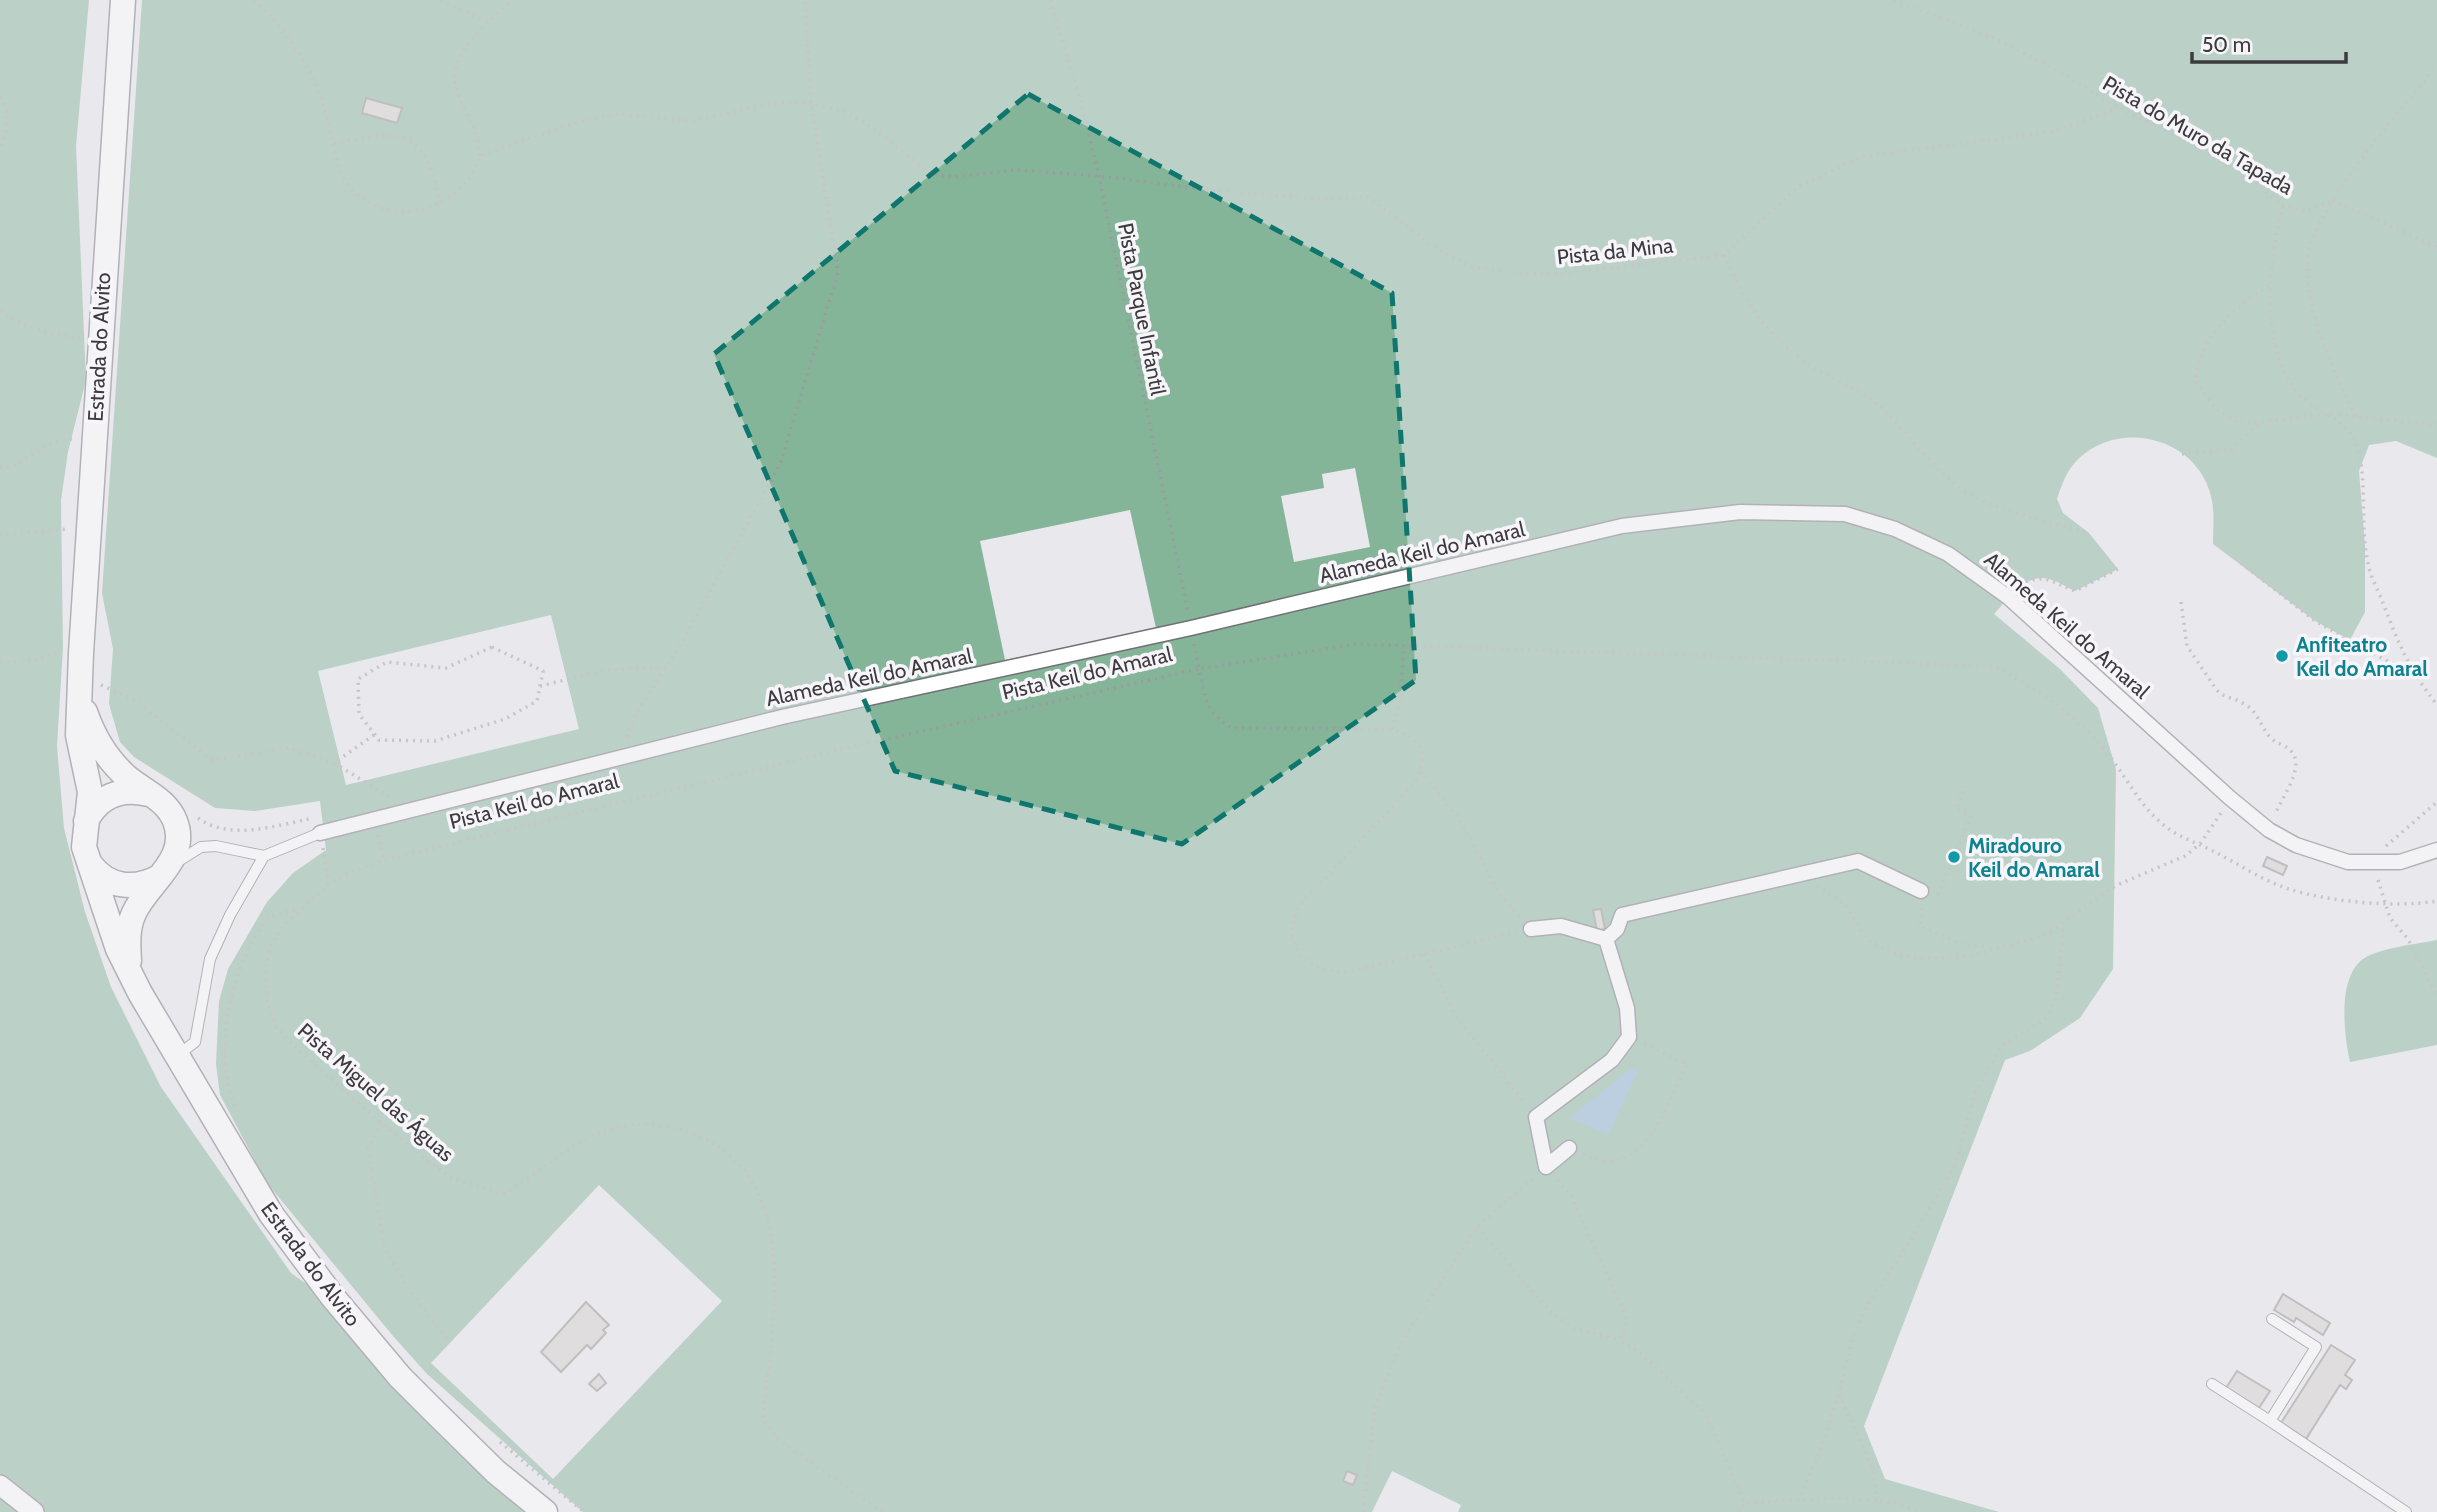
<svg xmlns="http://www.w3.org/2000/svg" width="2437" height="1512" font-family="Cabin,sans-serif">
	<rect width="100%" height="100%" fill="#e9e8ed"/>
	<!-- forest -->
	<path fill="#84b599" fill-rule="evenodd" d="M0 0H89L76 146 86 380 68 452 61 500 63 648 57 746 64 828 85 912 111 987 161 1087 291 1273 312 1288 433 1428 465 1460 529 1512H0Z
		M142 0H2437V458L2396 441 2369 445 2359 471 2365 546V612L2350 640 2315 621 2213 544C2213 528 2215 512 2211 496 2196 435 2113 417 2073 465 2065 475 2061 487 2057 499L2063 513 2089 533 2118 569 2075 591C2066 587 2058 581 2049 579 2024 573 2008 599 1994 614L2060 669 2098 708 2116 769 2113 969 2080 1018 2030 1051 2005 1060 1864 1426 1885 1479 1999 1512H1458L1461 1505 1392 1471 1372 1512H583L427 1374 393 1336 267 1183 220 1095 216 1064 219 1001 228 969 267 902 293 873 326 850 320 801 255 811 215 808 134 757 120 742 109 704 113 649 102 593ZM1355 468 1370 547 1294 562 1281 496 1324 488 1322 474ZM1130 510 1156 628 1005 660 980 541ZM551 615 579 729 346 785 318 671ZM599 1185 722 1301 553 1479 431 1363Z
		M2437 940V1045L2350 1062C2344 1035 2337 978 2363 959 2378 948 2418 944 2437 940Z"/>
	<!-- water -->
	<path fill="#83b1d0" d="M1631 1068 1638 1071 1608 1135 1570 1118Z"/>
	<!-- building -->
	<path fill="#d4d0cc" stroke="#8f8c88" stroke-width="2" d="M366 98 402 108 397 123 362 113Z
		M2267 857 2287 866 2283 875 2263 866Z
		M1601 909 1605 929 1597 931 1593 910Z
		M2283 1294 2330 1323 2323 1335 2296 1318 2294 1322 2274 1310Z
		M586 1302 609 1325 603 1330 606 1333 591 1349 587 1345 561 1372 541 1352Z
		M2331 1345 2355 1360 2345 1375 2352 1380 2346 1389 2340 1385 2306 1439 2281 1423Z
		M2237 1371 2270 1391 2259 1408 2226 1388Z
		M599 1374 606 1383 597 1391 589 1384Z
		M1347 1471 1357 1475 1353 1485 1343 1481Z"/>
	<g fill="none" stroke-linecap="round" stroke-linejoin="round">
		<defs>
			<path id="service" d="M177 862 201 847 216 846 264 856 320 833
				M178 1055 195 1042 210 959 230 915 264 856
				M2272 1319 2316 1347 2270 1421 2406 1512
				M2212 1384 2270 1421"/>
			<path id="pedestrian" d="M320 833 782 717 1191 628 1622 526 1740 512 1845 514 1895 529 1948 554 2008 597 2230 798 2269 830 2296 845 2348 862H2400L2437 850
				M1531 929 1561 926 1606 939 1627 1008 1629 1037 1612 1060 1536 1117 1546 1167
				M1606 939 1617 929 1622 915 1858 861 1921 891
				M1546 1167 1569 1148"/>
			<path id="minor" d="M0 1485 34 1512"/>
			<path id="tertiary" d="M123 0 81 653 78 735 90 792 84 847 118 949 140 993 271 1214 332 1296 400 1377 435 1412 496 1472 545 1512
				M85 712C94 738 107 760 128 778 144 791 167 800 175 821 190 859 148 882 134 913 127 928 128 944 129 961
				M86 821C99 796 121 787 148 794
				M91 865C108 888 135 890 159 877"/>
		</defs>
		<!-- service casing -->
		<use href="#service" stroke="#717074" stroke-width="12"/>
		<!-- pedestrian casing -->
		<use href="#pedestrian" stroke="#717074" stroke-width="17"/>
		<!-- minor casing -->
		<use href="#minor" stroke="#717074" stroke-width="22"/>
		<!-- tertiary casing -->
		<use href="#tertiary" stroke="#717074" stroke-width="27"/>
		<!-- path -->
		<path stroke="#9c9b9f" stroke-width="3.5" stroke-dasharray="2 5" stroke-linecap="butt" d="M254 0C282 26 304 56 319 91 329 117 331 144 340 170 354 206 395 219 429 207 454 198 472 180 480 156L564 126 615 114 693 121 773 103H811L845 112 872 127 930 174 955 177 1016 170 1099 176 1208 190 1319 199 1368 197 1437 249 1470 266 1502 272 1557 274 1724 255 1799 186 1863 156 2052 132 2119 108
			M441 0 490 23
			M1050 0 1081 102 1099 176 1188 612
			M1894 0 1997 39 2065 75 2119 108 2178 136 2258 184 2283 206 2307 211 2332 200 2367 151 2437 65
			M0 97C12 114 7 130 0 148
			M334 143C404 130 424 127 440 203
			M480 156C477 129 467 117 458 94 443 54 488 26 511 0
			M2283 206C2269 259 2258 351 2300 395 2320 415 2352 419 2359 452 2367 488 2360 527 2368 563 2370 576 2378 590 2383 603 2400 647 2408 667 2437 705
			M1724 255C1747 305 1768 339 1816 369 1833 380 1855 387 1872 400 1901 423 1922 456 1950 480 1984 510 2046 521 2089 533
			M2269 286C2230 310 2203 334 2195 380L2216 409 2241 424 2331 414 2437 425
			M0 311C25 328 50 334 80 338
			M2356 416C2334 372 2302 306 2308 255 2310 238 2325 217 2332 200L2437 247
			M2182 454 2232 449 2260 423
			M0 467H12L51 443 75 438
			M0 535 68 529
			M2241 563 2315 621 2400 668 2409 669
			M2020 586C2041 571 2054 583 2075 591L2118 569
			M2181 602 2187 646 2216 689C2224 699 2234 697 2244 704 2259 712 2260 727 2271 738 2276 744 2284 744 2290 750 2307 766 2282 796 2275 815
			M1194 644 1199 669 1357 644 1993 666C2034 686 2073 714 2103 748 2123 771 2136 800 2158 820 2174 836 2193 841 2213 851 2237 863 2263 881 2289 889 2330 902 2395 908 2437 901
			M492 647 543 671 537 701 505 719 435 741 379 740 359 714 358 679 387 662 446 668Z
			M0 662 31 661 59 652
			M101 685 131 698 212 760 289 748 334 763
			M540 686 607 670 665 667
			M1392 729 1400 704 1404 646
			M374 735 334 763 390 797
			M627 737 636 713 677 651 780 464 838 272 811 103 805 0
			M1421 771 1460 820 1500 895 1521 918
			M198 818C230 841 274 826 309 819
			M378 835 384 860
			M2386 846 2437 802
			M323 848 329 883
			M2378 880 2390 918 2408 939 2437 996
			M1817 886 1845 904 1866 938 1889 952 1914 958 1968 957 2045 935 2115 886 2185 856 2200 844 2221 813
			M1938 895 1971 816 1956 809 1966 786
			M1921 908 1920 926 1960 943 1992 948
			M1424 954 1457 1018 1525 1103
			M235 1106C228 1086 224 1068 224 1047 225 1013 243 935 273 916 280 912 291 911 299 909
			M381 1123 368 1148 384 1247 410 1291 450 1343
			M1583 1154C1644 1184 1667 1105 1687 1064L1644 1044
			M1557 1180 1571 1196 1628 1321 1620 1340 1640 1353 1705 1413 1745 1503
			M1477 1227 1552 1313 1574 1328 1620 1340
			M500 1442 584 1512
			M1798 1501 1819 1454 1838 1395
			M1877 1501 1872 1467 1839 1393 1854 1334 1869 1302 1909 1243 1955 1165 1975 1093 2002 1046 2046 1018 2056 997 2064 924
			M882 1512 778 1440 763 1418C771 1327 807 1174 691 1133 656 1121 621 1121 588 1138 558 1154 532 1178 503 1194L451 1178 381 1123 293 1045 276 1026 267 1002 266 963 272 943 285 925 329 883 351 872 384 860 825 753 1199 669C1205 697 1205 712 1232 728L1392 729C1424 739 1429 754 1414 784L1301 904C1277 946 1306 972 1348 972L1516 932
			M1363 1512 1375 1406 1404 1338 1477 1227 1534 1177
			M1738 1512 1745 1503C1795 1501 1875 1490 1921 1512"/>
		<!-- service -->
		<use href="#service" stroke="#fff" stroke-width="10"/>
		<!-- pedestrian -->
		<use href="#pedestrian" stroke="#fff" stroke-width="14"/>
		<!-- minor -->
		<use href="#minor" stroke="#fff" stroke-width="19"/>
		<!-- tertiary -->
		<use href="#tertiary" stroke="#fff" stroke-width="24"/>
	</g>
	<!-- marked area -->
	<path d="M0 0H2437V1512H0ZM1028 94 1392 293 1416 680 1182 844 895 771 714 354Z" fill="#e9e8ed" fill-opacity=".55" fill-rule="evenodd"/>
	<path fill="none" stroke="#0f766e" stroke-width="5" stroke-dasharray="14 9" stroke-linejoin="round" d="M1028 94 1392 293 1416 680 1182 844 895 771 714 354Z"/>
	<!-- markers -->
	<g fill="#0f9aa8" stroke="#f7f5fa" stroke-width="2.5">
		<circle cx="2282" cy="656" r="7"/>
		<circle cx="1954" cy="857" r="7"/>
	</g>
	<g text-anchor="middle" dominant-baseline="central" stroke-width="7" stroke-linejoin="round" paint-order="stroke">
		<!-- street labels -->
		<g font-size="21" fill="#3c3b3d" stroke="#f7f5fa">
			<text transform="translate(2198 135) rotate(30)">Pista do Muro da Tapada</text>
			<text transform="translate(1615 251) rotate(-6)">Pista da Mina</text>
			<text transform="translate(1142 309) rotate(79)">Pista Parque Infantil</text>
			<text transform="translate(99 347) rotate(-87)">Estrada do Alvito</text>
			<text transform="translate(1422 552) rotate(-13)">Alameda Keil do Amaral</text>
			<text transform="translate(2067 625) rotate(41)">Alameda Keil do Amaral</text>
			<text transform="translate(1087 673) rotate(-13)">Pista Keil do Amaral</text>
			<text transform="translate(869 677) rotate(-12)">Alameda Keil do Amaral</text>
			<text transform="translate(534 801) rotate(-14)">Pista Keil do Amaral</text>
			<text transform="translate(376 1092) rotate(41)">Pista Miguel das Águas</text>
			<text transform="translate(311 1264) rotate(53)">Estrada do Alvito</text>
		</g>
		<!-- culture labels -->
		<g font-size="21" font-weight="bold" fill="#0d838f" stroke="#f7f5fa" text-anchor="start">
			<text x="2296" y="644">Anfiteatro<tspan x="2296" dy="24">Keil do Amaral</tspan></text>
			<text x="1968" y="845">Miradouro<tspan x="1968" dy="24">Keil do Amaral</tspan></text>
		</g>
	</g>
	<!-- scale -->
	<path d="M2192 52v10h154v-10" fill="none" stroke="#3c3b3d" stroke-width="3.5"/>
	<text x="2202" y="52" font-size="21" fill="#3c3b3d" stroke="#f7f5fa" stroke-width="5" paint-order="stroke">50 m</text>
</svg>
